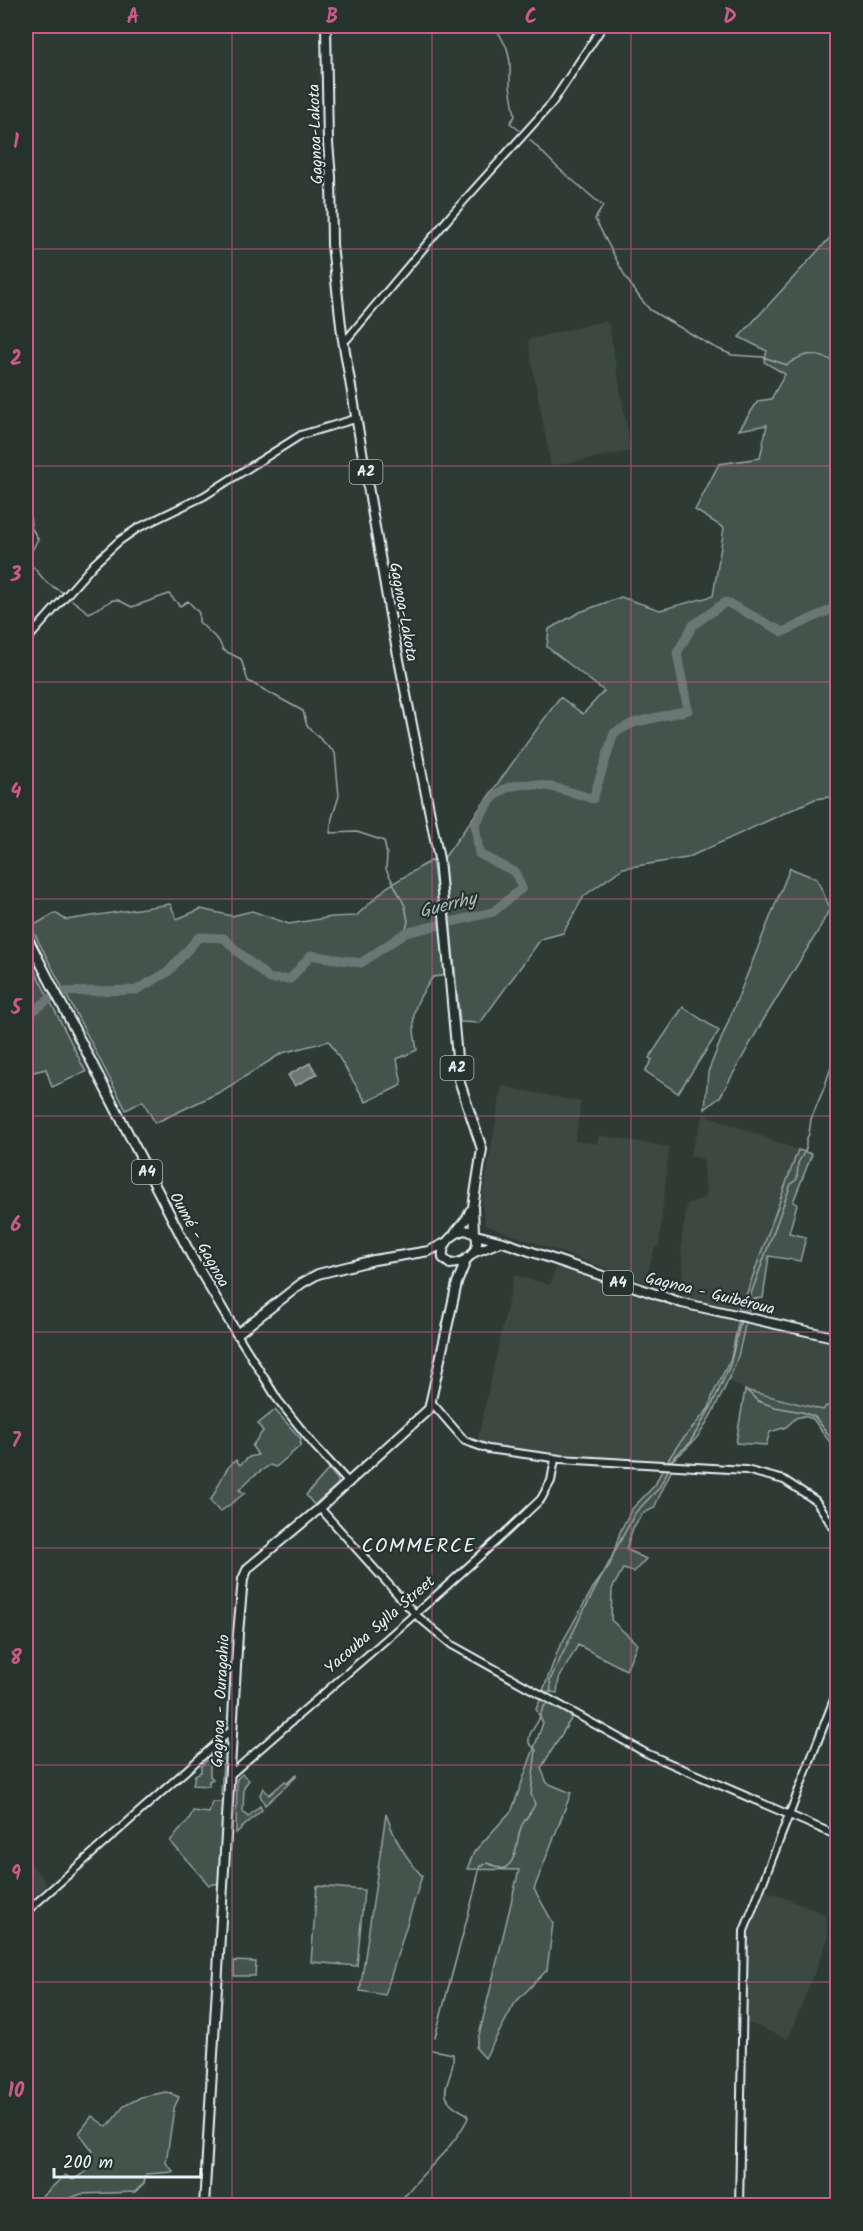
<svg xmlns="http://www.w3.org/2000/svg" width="863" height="2231" font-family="Kalam,sans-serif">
	<rect width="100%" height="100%" fill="#2e3b35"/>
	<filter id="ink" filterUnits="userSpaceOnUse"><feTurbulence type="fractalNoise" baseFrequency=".0167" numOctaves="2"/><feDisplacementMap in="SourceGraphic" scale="12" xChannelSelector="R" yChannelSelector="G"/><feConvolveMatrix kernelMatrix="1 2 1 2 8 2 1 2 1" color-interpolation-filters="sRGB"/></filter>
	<g filter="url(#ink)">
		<!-- built -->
		<path fill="#3b4843" d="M604 321 609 324 631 451 551 466 528 342 530 339Z
			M502 1086 581 1102 575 1141 597 1144 599 1135 669 1147 659 1247H655L645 1282 485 1225 482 1201Z
			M704 1114 798 1150 745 1298 735 1312 684 1300 681 1244 687 1204 706 1197 703 1159 689 1156Z
			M557 1264 643 1297 677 1307 739 1319 731 1358 713 1394 709 1408 678 1445 666 1463 505 1449 477 1443 514 1275 550 1285Z
			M746 1319 837 1342V1407L826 1406 823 1410 745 1390 727 1380 738 1357Z
			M26 1859 47 1883 45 1887 26 1904Z
			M765 1890 826 1915 828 1939 788 2039 747 2022 748 1934Z"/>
		<!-- green -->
		<path fill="#45524e" stroke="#96a2a3" stroke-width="1.5" d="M837 230V796L815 799 687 858 623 868 584 896 563 933 541 939 480 1023 460 1022 444 858 560 697 583 714 604 691 547 647 549 629 580 612 621 597 660 610 713 596 724 528 695 510 719 464 760 458 767 425 739 430 758 401 771 399 785 374 764 362 767 351 739 337Z
			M432 860 449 975 433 977C412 1007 410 1013 417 1050L397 1059 402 1085 366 1102 329 1041 282 1053 222 1091 155 1123 143 1101 126 1110 31 927 55 913 66 920 170 904 177 919 201 909 232 916 252 911 289 924 332 917 356 916 387 887Z
			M790 868 817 879 830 908 817 933 764 1019 720 1097 705 1109 708 1072Z
			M26 953 86 1072 52 1087 46 1069 26 1074Z
			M683 1007 719 1031 678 1093 645 1071 652 1060 649 1058Z
			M798 1150 812 1154 793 1202 797 1204 789 1233 806 1237 800 1261 769 1256 763 1298 753 1299 747 1315 735 1312 745 1298Z
			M739 1319H746C744 1331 741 1344 738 1356 732 1375 706 1430 692 1443 684 1451 677 1458 666 1463L678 1445 709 1408 713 1394 731 1358Z
			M745 1390 823 1410 826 1406 837 1407V1452L813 1419 804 1416 796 1418 786 1427 770 1432 766 1445 736 1443Z
			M275 1410 301 1439 300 1446 276 1467 270 1465 252 1477 239 1490 245 1493 220 1512 210 1501C219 1487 223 1469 236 1460L240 1465 249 1457 258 1455 252 1446 263 1431 258 1424Z
			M673 1467 654 1508 642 1514 633 1528 626 1549 646 1559 634 1572 623 1569 612 1589 611 1620 637 1644 626 1670 578 1645 559 1679 557 1693 543 1691 558 1650 593 1588 610 1565 620 1532 631 1510 655 1485 663 1468Z
			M329 1469 338 1480V1484L314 1505 306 1495Z
			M540 1700 552 1702 574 1714 541 1768 547 1783 571 1793 534 1889 553 1923 547 1970 515 2003 485 2058 476 2048 519 1870 467 1869 474 1852 512 1810 543 1723 536 1709Z
			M224 1745 227 1746 225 1795H221L223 1763H220L219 1749Z
			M214 1753V1762L210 1763V1776L213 1779 209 1781V1786L193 1785 195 1775 201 1772V1766Z
			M242 1774 249 1780 244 1787 243 1812 248 1817 260 1806 262 1810 236 1833 237 1779Z
			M296 1775V1777L265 1805 260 1795 263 1788 269 1795 285 1781 287 1783Z
			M212 1802H225L220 1883 209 1885 170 1841 188 1821 193 1811 209 1813Z
			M386 1814C395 1840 404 1855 422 1876L385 1995 360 1991Z
			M317 1886 364 1890 357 1966 311 1962Z
			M234 1961 256 1962 255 1976H234Z
			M166 2092 179 2097 174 2108 166 2163 174 2172 146 2174 144 2183 135 2192 81 2194 52 2205H33L65 2175 73 2180 87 2171 86 2159 93 2151 79 2133 92 2116 107 2127 124 2106 141 2097Z"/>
		<!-- water -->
		<path fill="#6b7775" stroke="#9da8a9" stroke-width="1.5" d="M310 1063 317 1074 295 1086 288 1075Z"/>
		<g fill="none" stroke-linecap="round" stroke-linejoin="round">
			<!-- stream -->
			<path stroke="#9da8a9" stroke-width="1.5" d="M495 26 507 48 510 62V86L515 116 510 123 519 130
				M530 140 558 168 603 206 595 219 626 278 640 298 650 310 712 346 732 355 763 357 787 365C807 350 816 353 838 363
				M26 504 30 513 31 527 38 539 27 560 47 583 65 594
				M68 597 89 613 113 600H118L132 607 169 594 180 606 188 601 199 613V622L219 641 223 650 241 659 248 681 303 711 307 726 335 753 339 796 332 818 330 833 357 832 384 841 387 855 386 869 405 906 408 921 405 933
				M744 1313 791 1184 797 1179 798 1163 806 1149V1140L809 1134 811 1119 824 1088 838 1047
				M747 1391 758 1401 775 1407 802 1412 815 1417 838 1447
				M671 1464 674 1457 689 1444 711 1407 730 1365 741 1320
				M551 1692 550 1680 581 1616 635 1513 659 1488 669 1468
				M435 2037 474 1893 480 1866 487 1863 503 1869C519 1861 515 1840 522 1825 526 1818 532 1811 535 1804L531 1794 536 1750 529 1743C528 1733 534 1729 538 1721 542 1713 539 1713 546 1704
				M397 2206C418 2174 451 2153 468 2118L467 2114C427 2095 456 2082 453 2054L432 2050"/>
			<!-- river -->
			<path stroke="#6b7775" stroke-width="9" d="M26 1017 58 992 136 990 168 972 199 937 224 938 237 951 270 979H290L311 955 361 963 405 933 493 912 522 888 515 872 479 854 475 824C481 815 487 805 494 797 516 772 566 790 593 799L614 733 633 723 688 710 677 653 693 625 726 602 783 632 838 606"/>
			<defs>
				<path id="minor" d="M343 340 347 339 453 213 552 103 603 26
					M26 641 94 564 119 541 138 528 204 496 301 435 355 419
					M237 1334 278 1400 314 1445 349 1483
					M432 1403 465 1441 488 1449 560 1459 746 1470 784 1480 815 1500 823 1511 838 1536
					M320 1508 416 1615 452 1645 646 1753 838 1836
					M230 1775C334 1683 441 1595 541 1499L551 1481 555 1459
					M26 1912 233 1729
					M739 2206 744 1931 838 1689"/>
				<path id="major" d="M326 26 328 143 331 177 332 245 342 334 390 615 439 859 459 1080 482 1149 473 1207 474 1233
					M26 935 193 1259 237 1334 302 1283 318 1274 374 1260 429 1251 447 1242
					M464 1230 469 1231 476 1235C481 1252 466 1263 450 1264L443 1258C441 1244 452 1234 464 1230Z
					M455 1233 467 1218 470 1211
					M476 1235 503 1242 682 1303 838 1338
					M475 1252 500 1242
					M204 2206 238 1633 243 1579 248 1568 320 1508 429 1409 457 1283 467 1258"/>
			</defs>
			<!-- minor casing -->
			<use href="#minor" stroke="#e8f1f8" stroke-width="10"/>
			<!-- major casing -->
			<use href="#major" stroke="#e8f1f8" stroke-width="12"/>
			<!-- minor -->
			<use href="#minor" stroke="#26332d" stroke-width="6"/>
			<!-- major -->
			<use href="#major" stroke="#26332d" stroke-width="8"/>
		</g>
	</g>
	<!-- grid -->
	<path fill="none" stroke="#cd598a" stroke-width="1.5" stroke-opacity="0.55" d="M232 26V2206M432 26V2206M631 26V2206M26 249H838M26 466H838M26 682H838M26 899H838M26 1116H838M26 1332H838M26 1548H838M26 1765H838M26 1982H838"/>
	<g text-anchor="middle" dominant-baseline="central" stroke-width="4.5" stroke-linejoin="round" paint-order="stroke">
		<!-- shield labels -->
		<g fill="#26332d" stroke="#aeb8bb" stroke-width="1.5">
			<rect x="349.5" y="460" width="33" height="24" rx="4.5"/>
			<rect x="440.5" y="1056" width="33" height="24" rx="4.5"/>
			<rect x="132" y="1160" width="30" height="24" rx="4.5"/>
			<rect x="603" y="1271" width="30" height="24" rx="4.5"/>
		</g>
		<g font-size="15" font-weight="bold" fill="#e8f1f8">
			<text x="366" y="472">A2</text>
			<text x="457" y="1068">A2</text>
			<text x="147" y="1172">A4</text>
			<text x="618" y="1283">A4</text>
		</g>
		<!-- street labels -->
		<g font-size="16" fill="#e8f1f8" stroke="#26332d">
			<text transform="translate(316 134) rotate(-92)">Gagnoa-Lakota</text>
			<text transform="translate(403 612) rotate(80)">Gagnoa-Lakota</text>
			<text transform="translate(199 1240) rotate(61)">Oumé - Gagnoa</text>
			<text transform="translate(710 1294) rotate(14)">Gagnoa - Guibéroua</text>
			<text transform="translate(380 1625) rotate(-41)">Yacouba Sylla Street</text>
			<text transform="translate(221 1701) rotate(-87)">Gagnoa - Ouragahio</text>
		</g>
		<!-- water labels -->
		<g font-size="18" font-style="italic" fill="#b0babd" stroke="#26332d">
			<text transform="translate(448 906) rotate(-14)">Guerrhy</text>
		</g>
		<!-- quarter labels -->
		<g font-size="20" letter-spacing="1.5" fill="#e8f1f8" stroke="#26332d">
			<text x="419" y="1547">COMMERCE</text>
		</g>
	</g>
	<!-- margin -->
	<rect width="863" height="2231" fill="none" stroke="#26332d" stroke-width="66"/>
	<!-- scale -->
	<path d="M54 2168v9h147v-9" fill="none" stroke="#e8f1f8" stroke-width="3"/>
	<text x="63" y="2168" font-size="18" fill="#e8f1f8" stroke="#26332d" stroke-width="4.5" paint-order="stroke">200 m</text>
	<rect x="33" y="33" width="797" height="2165" fill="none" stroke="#cd598a" stroke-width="2"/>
	<g font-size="20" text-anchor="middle" font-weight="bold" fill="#cd598a">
		<text x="133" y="23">A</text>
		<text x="332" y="23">B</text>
		<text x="531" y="23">C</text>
		<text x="730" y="23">D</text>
		<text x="16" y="148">1</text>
		<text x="16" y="365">2</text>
		<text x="16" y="581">3</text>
		<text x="16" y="798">4</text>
		<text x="16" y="1014">5</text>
		<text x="16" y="1231">6</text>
		<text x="16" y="1447">7</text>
		<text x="16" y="1664">8</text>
		<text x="16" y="1880">9</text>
		<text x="16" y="2097">10</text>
	</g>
</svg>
